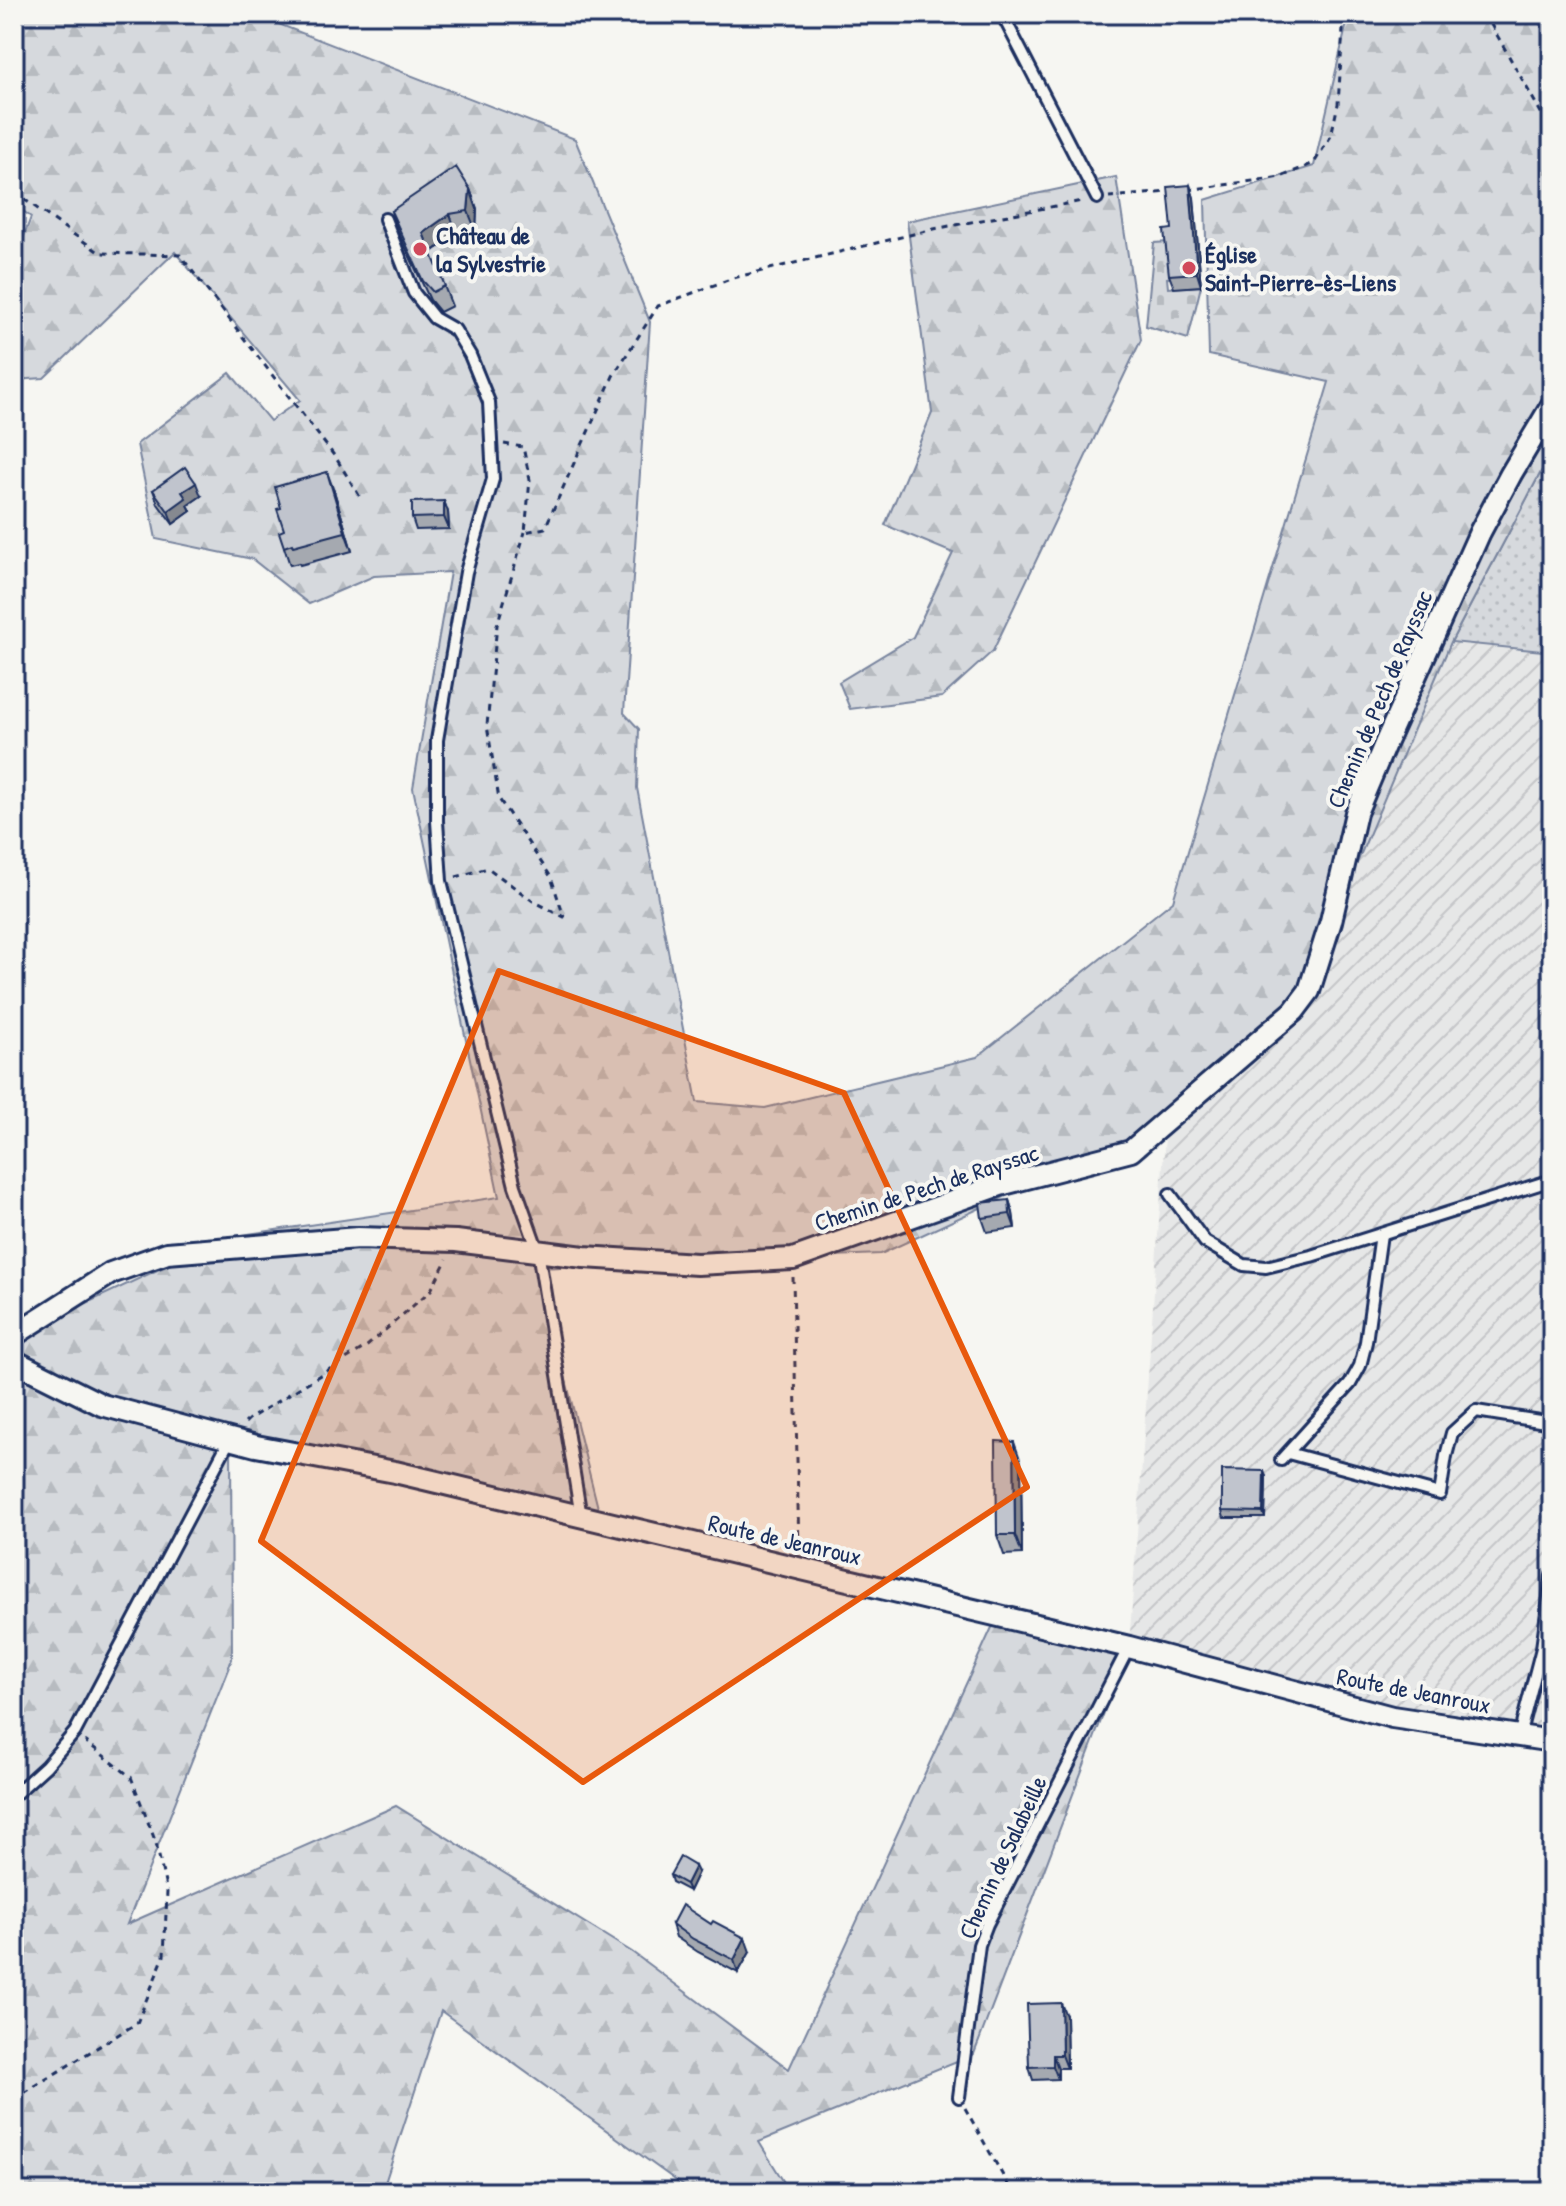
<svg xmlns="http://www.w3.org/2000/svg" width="1566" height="2206" font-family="'Patrick Hand',sans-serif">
	<defs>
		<pattern id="industrial-furrows" width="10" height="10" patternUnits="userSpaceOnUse" patternTransform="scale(2)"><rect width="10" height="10" fill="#e6e7e7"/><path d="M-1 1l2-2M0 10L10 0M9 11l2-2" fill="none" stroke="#c5c6c9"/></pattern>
		<pattern id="grass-dots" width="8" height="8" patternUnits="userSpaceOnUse" patternTransform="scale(2)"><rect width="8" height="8" fill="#d6d9dd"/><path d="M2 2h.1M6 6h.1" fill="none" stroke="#b7bbc0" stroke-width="1.8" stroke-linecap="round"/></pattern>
		<pattern id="forest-firs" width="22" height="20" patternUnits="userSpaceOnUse" patternTransform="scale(2)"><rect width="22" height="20" fill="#d6d9dd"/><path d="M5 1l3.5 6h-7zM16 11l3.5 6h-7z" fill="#b7bbc0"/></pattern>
		<pattern id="cemetery-stones" width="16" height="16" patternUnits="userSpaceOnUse" patternTransform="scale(2)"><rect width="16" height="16" fill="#d6d9dd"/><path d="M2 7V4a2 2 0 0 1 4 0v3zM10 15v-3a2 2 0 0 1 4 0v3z" fill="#b7bbc0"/></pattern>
	</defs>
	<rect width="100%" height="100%" fill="#f6f6f2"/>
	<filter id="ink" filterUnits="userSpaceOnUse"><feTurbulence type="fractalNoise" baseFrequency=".0125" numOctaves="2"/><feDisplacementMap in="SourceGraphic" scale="16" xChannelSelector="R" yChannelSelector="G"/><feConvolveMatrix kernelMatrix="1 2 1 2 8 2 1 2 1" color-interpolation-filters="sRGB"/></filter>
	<g filter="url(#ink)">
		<!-- industrial -->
		<path fill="url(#industrial-furrows)" d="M1451 642 1552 652V1742L1508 1736 1129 1647 1166 1122 1294 1011Z"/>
		<!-- grass -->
		<path fill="url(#grass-dots)" stroke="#78849e" stroke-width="2" d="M1552 451V652L1451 642Z"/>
		<!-- forest -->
		<path fill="url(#forest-firs)" stroke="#78849e" stroke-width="2" d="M14 14H262L268 20 575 139 650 322 624 713 639 729 637 788 697 1102 765 1108 977 1057 1173 901 1329 382 1209 355 1205 200 1314 166 1349 14H1552V451L1451 642 1294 1011 1166 1122 881 1254 538 1268 599 1512 231 1442 232 1659 127 1924 396 1806 632 1952 789 2069 1000 1610 1129 1647 974 2054 759 2142 790 2192H692L441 2011 382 2192H14V1337L228 1237 499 1197 413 788 450 572 374 576 309 604 252 559 156 539 137 444 230 373 270 421 300 400 175 252 44 378 14 380V263L31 217 14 204Z
			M1116 177 1141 340 993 651 942 697 850 709 839 682 913 637 953 553 885 525 932 413 907 221Z"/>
		<!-- cemetery -->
		<path fill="url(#cemetery-stones)" stroke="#78849e" stroke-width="2" d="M1169 242 1180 277 1167 278 1168 288 1201 286 1188 339 1146 326 1154 243Z"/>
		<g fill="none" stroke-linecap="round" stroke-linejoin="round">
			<defs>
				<path id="lane" d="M1002 14 1097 198
					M385 219 414 293 434 318 455 330 470 355 489 402 493 479 466 572 437 740V821L441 881 515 1186 538 1251 581 1517
					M1170 1194 1205 1242 1244 1265 1266 1267 1311 1256 1552 1180
					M1288 1453 1440 1494 1446 1456 1452 1433 1476 1411 1552 1423
					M1281 1460 1350 1384 1360 1366 1366 1342 1381 1234
					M1519 1736 1542 1648 1552 1576
					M14 1795 46 1766 75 1732 230 1439
					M959 2097 979 1945 987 1924 1129 1647"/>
				<path id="street" d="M14 1335 111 1273 167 1253 358 1238 456 1241 584 1257 697 1264 793 1259 1000 1185 1131 1151 1294 1011 1309 991 1331 921 1356 813 1385 744 1480 532 1511 474 1552 405
					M14 1361 102 1405 256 1446 395 1472 1129 1647 1392 1717 1552 1741"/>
			</defs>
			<!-- lane casing -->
			<use href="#lane" stroke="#1b2f5e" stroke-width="16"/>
			<!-- street casing -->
			<use href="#street" stroke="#1b2f5e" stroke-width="26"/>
			<!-- path -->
			<path stroke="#1b2f5e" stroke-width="3" stroke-dasharray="6 6" stroke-linecap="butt" d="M1485 14 1552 132
				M1188 190 1281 177 1314 163 1331 136 1338 104 1344 14
				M14 192 100 253 180 255 336 458 360 497
				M1109 197 1169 192
				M504 444 523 447 530 480 525 532 545 528 613 376 658 306 733 278 934 229 1082 201
				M456 877 488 868 533 901 564 917 551 877 499 799 487 725 497 625 525 532
				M793 1277 799 1550
				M245 1423 249 1419 367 1346 431 1290 447 1259
				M14 2099 137 2023 164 1956 167 1892 156 1843 131 1777 85 1741
				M965 2108 1012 2192"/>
			<!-- lane -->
			<use href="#lane" stroke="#f6f6f2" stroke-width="10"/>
			<!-- street -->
			<use href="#street" stroke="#f6f6f2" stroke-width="20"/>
		</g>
		<!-- wall -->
		<path fill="#a5a9b0" stroke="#1b2f5e" stroke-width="2" d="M1190 185 1194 198 1201 286 1174 288 1169 275 1172 229Z
			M470 189 477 209 476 231 457 234 431 253 452 306 440 312 430 300 398 231 391 211Z
			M153 490 201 496 188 505 191 511 173 524 158 504Z
			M334 491 352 551 300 565 299 563 290 565 284 547V530Z
			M444 501 448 512 449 529 416 530 412 518Z
			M1009 1200 1013 1213 1015 1228 987 1232 982 1218Z
			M1552 1217V1258L1547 1244Z
			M1021 1462 1022 1554 1004 1555 997 1535Z
			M1266 1477 1265 1518H1224L1222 1511Z
			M698 1872 689 1891 672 1882 670 1875Z
			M672 1924 750 1952 738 1973 698 1952 676 1937Z
			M1066 2016 1067 2068H1058V2079L1033 2080 1029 2067Z"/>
		<!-- shaded-wall -->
		<path fill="#868990" stroke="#1b2f5e" stroke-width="2" d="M1190 185 1194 198 1201 286 1197 273Z
			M470 189 477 209 476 231 468 211Z
			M450 214 457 234 430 253 423 233Z
			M327 472 334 491 352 551 345 532Z
			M196 483 201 496 188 505 191 511 173 524 168 511 182 492Z
			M444 501 448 512 449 529 444 517Z
			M1009 1200 1013 1213 1015 1228 1010 1214Z
			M1014 1442 1021 1462 1022 1554 1015 1535Z
			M1264 1471 1266 1477 1265 1518 1263 1512Z
			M695 1866 698 1872 689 1891 686 1884Z
			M745 1938 750 1952 738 1973 734 1960Z
			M1061 2003 1066 2016 1067 2068 1062 2055Z
			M1053 2055 1058 2068V2079L1053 2066Z"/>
		<!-- building -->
		<path fill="#c0c4cd" stroke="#1b2f5e" stroke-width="2" d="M456 167 470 189 468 211 450 214 423 233 445 286 433 292 423 281 391 211Z
			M1190 185 1197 273 1169 275 1164 230 1172 229 1168 187Z
			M185 467 196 483 182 492 186 498 168 511 153 490Z
			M327 472 345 532 293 546 292 544 284 547 279 532 284 530 277 509 281 508 275 487Z
			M444 501V517L412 518V502Z
			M1009 1200 1010 1214 982 1218 980 1203Z
			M1552 1217V1245L1547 1244Z
			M996 1441 1014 1442 1015 1535H997Z
			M1222 1470 1264 1471 1263 1512 1222 1511Z
			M680 1857 695 1866 686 1884 670 1875Z
			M682 1905 711 1924 713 1921 745 1938 734 1960 693 1939 672 1924Z
			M1061 2003 1062 2055H1053V2066L1029 2067 1027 2004Z"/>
	</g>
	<!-- marked area -->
	<path fill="#e8590c" fill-opacity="0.2" stroke="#e8590c" stroke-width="6" stroke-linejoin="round" d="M499 971 844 1093 1027 1487 583 1782 261 1541Z"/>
	<!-- markers -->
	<g fill="#d1495b" stroke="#f6f6f2" stroke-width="3">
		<circle cx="420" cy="249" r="8"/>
		<circle cx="1189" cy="268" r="8"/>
	</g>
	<g text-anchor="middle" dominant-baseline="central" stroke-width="8" stroke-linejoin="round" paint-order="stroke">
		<!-- poi labels -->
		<g font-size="24" font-weight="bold" fill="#1b2f5e" stroke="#f6f6f2" text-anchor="start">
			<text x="436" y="235">Château de<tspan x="436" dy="28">la Sylvestrie</tspan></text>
			<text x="1205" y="254">Église<tspan x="1205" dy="28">Saint-Pierre-ès-Liens</tspan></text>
		</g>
		<!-- street labels -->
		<g font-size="24" fill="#1b2f5e" stroke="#f6f6f2">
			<text transform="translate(1379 699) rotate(-67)">Chemin de Pech de Rayssac</text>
			<text transform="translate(926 1187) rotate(-18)">Chemin de Pech de Rayssac</text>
			<text transform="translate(785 1539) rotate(13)">Route de Jeanroux</text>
			<text transform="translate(1414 1690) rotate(11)">Route de Jeanroux</text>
			<text transform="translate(1002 1857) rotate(-65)">Chemin de Salabeille</text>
		</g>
	</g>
	<!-- margin -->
	<rect width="1566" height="2206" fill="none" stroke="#f6f6f2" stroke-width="48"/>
	<rect x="24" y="24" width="1518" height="2158" fill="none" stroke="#1b2f5e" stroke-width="3" filter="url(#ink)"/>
</svg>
